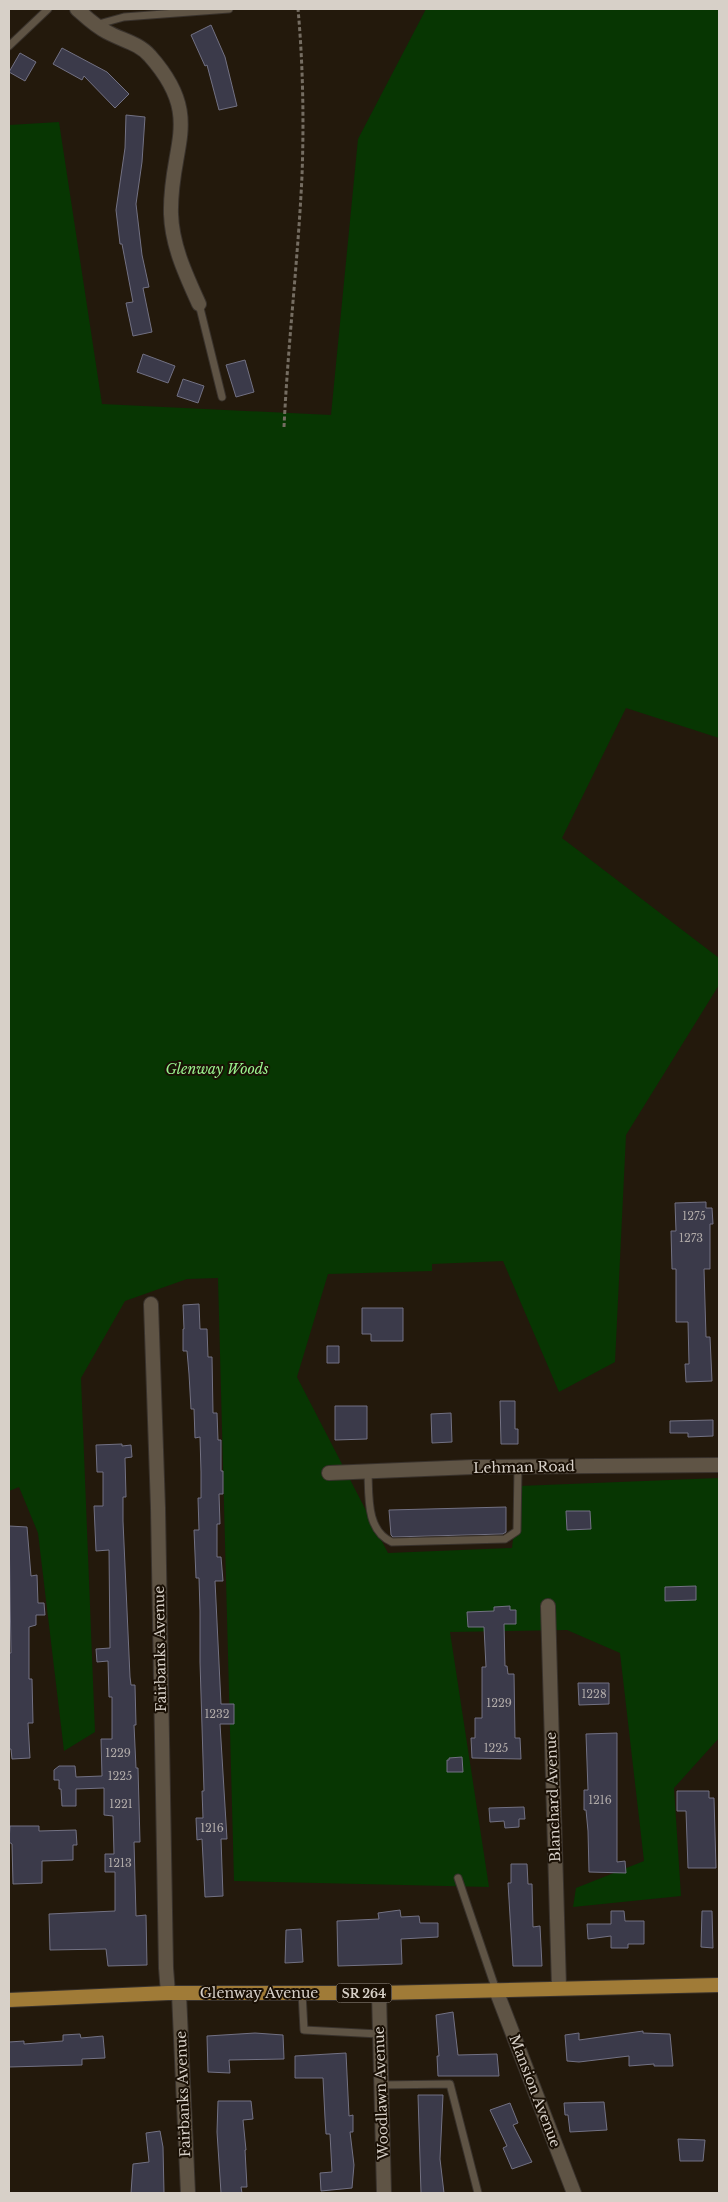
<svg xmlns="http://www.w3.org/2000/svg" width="728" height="2202" font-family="'Libre Baskerville',serif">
	<rect width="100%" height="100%" fill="#23190c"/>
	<!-- green -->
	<path fill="#073602" d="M426 9H719V738L626 708 562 838 719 958V985L626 1135 615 1362 559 1392 503 1261 432 1264V1271L328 1274 297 1377 388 1553 512 1548 519 1486 719 1478V1738L674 1788 681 1896 573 1907 576 1888 644 1861 620 1653 567 1630 450 1632 489 1887 234 1881 218 1278 187 1279 125 1301 81 1378 95 1732 64 1751 38 1533 19 1487 9 1491V125L59 122 102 404 331 415 358 139Z"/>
	<!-- building -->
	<path fill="#3b3a4a" stroke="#727183" d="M211 25 225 57 237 106 219 110 207 65 205 66 191 35Z
		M62 48 107 72 129 94 115 108 84 76 82 80 53 64Z
		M20 53 36 62 25 81 9 72Z
		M126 115 145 117 142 162 136 204 142 255 149 287 143 288 152 332 133 336 126 303 133 302 122 244H120L116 210 125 148Z
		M143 354 175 366 168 383 137 372Z
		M245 360 254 392 236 397 226 365Z
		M183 379 204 386 198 403 177 396Z
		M706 1202V1208H712L713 1224H710V1269H704L706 1337H710L712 1381 686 1382 685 1364H689L688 1322H676V1269H672L671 1231H676L675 1203Z
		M199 1304 200 1329H207L208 1357H212L213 1413H217L218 1440H221V1471H223V1494H219L220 1524H217V1557H221L223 1581H215L221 1704H234V1724H220L227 1839H221L223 1896 205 1897 202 1839 197 1840 196 1818H203L202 1791H204L200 1662V1611L199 1578H196L194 1530H199L198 1498H201V1472L200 1437 195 1438 194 1409H191L189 1374 187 1351H183V1329H184L183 1305Z
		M362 1308H403V1341H371V1334H362Z
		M327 1346H339V1363H327Z
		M500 1401H515V1429H518V1444H501Z
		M335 1406H367V1439L335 1440Z
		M451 1413 452 1442 432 1443 431 1414Z
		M713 1420V1436L688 1437V1433H670V1421Z
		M122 1444V1446L131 1445 132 1457 125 1458 126 1497H123V1521L130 1677 131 1685H135L136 1725H134L136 1768H138L140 1842H134L136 1916 146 1915 147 1965 108 1966 106 1949 50 1950 49 1914 115 1911V1872H105V1854H114L113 1816 104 1815V1788L76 1789V1806H62L61 1789H59V1780H54V1770L59 1766H75L76 1777 102 1776 101 1739H112V1697H109L108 1661 97 1662 96 1649 110 1648 109 1550 96 1551 94 1506H103V1472H97L96 1445Z
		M506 1507V1532L503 1534 393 1537 391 1535 389 1510Z
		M566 1511H590L591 1529 567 1530Z
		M9 1526 27 1527 31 1576 37 1575 38 1603H44L45 1615H36V1625L29 1627V1679H32L33 1723H28L30 1758 12 1759 11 1749H9V1653H11Z
		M696 1586V1600L665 1601V1587Z
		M510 1606V1610H516V1624H504L505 1666H507L508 1674H514L515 1738H520L521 1759 472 1758 471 1738H475V1718H482V1667H486L484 1627H468L467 1612 494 1611V1607Z
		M578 1683H609V1704L579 1705Z
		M617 1733V1862L625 1861 626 1873 589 1872 588 1831 586 1810H584V1790H588L586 1734Z
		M462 1757 463 1772H447V1760H449V1758Z
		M677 1791H709V1798H714L716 1868H688L686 1811H677Z
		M524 1807 525 1819H519V1827L505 1828 504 1821 490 1822 489 1808Z
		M10 1826H39V1831L76 1830 77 1845H73V1860L42 1861V1883L13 1884 12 1844 9 1842Z
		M511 1864H527L528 1884H532L533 1927 540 1926 542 1966H513L508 1883H511Z
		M400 1910 401 1917 419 1916 420 1923H438V1937L401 1939 402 1964 338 1966 337 1921 379 1919 378 1913Z
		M611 1911H624L625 1921H644V1944H628V1948H611V1936L588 1939 587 1924H611Z
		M702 1911H712L713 1948 701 1947Z
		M301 1929 303 1962 285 1963 286 1930Z
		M453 2012 458 2055 497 2054 499 2076H438L437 2056H439L436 2015Z
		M643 2031V2033L670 2034 673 2066H654V2064L629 2066V2056L579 2062 567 2061 565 2035 579 2033V2040Z
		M255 2033 283 2035 284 2059 229 2060 230 2073 208 2072 207 2036Z
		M80 2034 81 2038 103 2036 105 2058 82 2059V2065L9 2067V2042L24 2041V2044L63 2041V2035Z
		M346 2053 349 2116 353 2115V2132H350L354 2165 352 2188 321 2191 320 2173 332 2172 330 2134H326L325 2118 323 2078H295V2056Z
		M418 2095H443L440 2159 444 2193H421Z
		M218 2101H251L253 2119 243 2120 246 2150H245L247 2187H241L242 2193H221L217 2132Z
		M604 2102 607 2130 570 2132 568 2115H565L564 2103Z
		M510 2103 518 2123 513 2125 532 2162 512 2169 503 2148 507 2146 490 2110Z
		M160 2131 163 2147 164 2193H131L133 2164 149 2162 146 2133Z
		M678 2139 705 2140 703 2161H680Z"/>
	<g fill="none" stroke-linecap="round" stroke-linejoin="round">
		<defs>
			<path id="service" d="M95 25 124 17 229 9
				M9 46 48 9
				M199 304 222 397
				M368 1472C369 1496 366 1531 392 1542L505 1539 517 1531 518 1467
				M458 1878 496 1990
				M302 1993 304 2030 379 2034
				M381 2085 450 2084 478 2193"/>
			<path id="minor" d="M77 9C86 17 95 26 107 32 121 40 139 43 150 56 205 118 169 146 171 214 172 246 186 275 199 304
				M151 1304 158 1508 166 1968 168 1993
				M329 1473 473 1467 719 1465
				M548 1606 559 1987
				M496 1990 574 2193
				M379 1993 384 2193
				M179 1994 188 2193"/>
			<path id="primary" d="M9 2000 168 1993H379L719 1985"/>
		</defs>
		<!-- service casing -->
		<use href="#service" stroke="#39322c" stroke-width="9"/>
		<!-- minor casing -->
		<use href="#minor" stroke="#39322c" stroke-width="16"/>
		<!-- primary casing -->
		<use href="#primary" stroke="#39322c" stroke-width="16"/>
		<!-- path -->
		<path stroke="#756d62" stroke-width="3" stroke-dasharray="4 2.5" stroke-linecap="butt" d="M284 427C288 343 298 260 302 176 304 121 303 64 298 9"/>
		<!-- service -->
		<use href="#service" stroke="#5f5445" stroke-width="7"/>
		<!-- minor -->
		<use href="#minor" stroke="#5f5445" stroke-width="14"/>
		<!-- primary -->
		<use href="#primary" stroke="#a07b37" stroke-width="14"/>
	</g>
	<g text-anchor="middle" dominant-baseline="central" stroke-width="4" stroke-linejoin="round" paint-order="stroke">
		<!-- number labels -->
		<g font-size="11" fill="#b0aaa8">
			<text x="694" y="1216">1275</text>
			<text x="691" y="1238">1273</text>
			<text x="594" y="1694">1228</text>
			<text x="499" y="1703">1229</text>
			<text x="217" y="1714">1232</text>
			<text x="496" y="1748">1225</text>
			<text x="118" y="1753">1229</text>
			<text x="120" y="1776">1225</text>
			<text x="600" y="1800">1216</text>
			<text x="121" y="1804">1221</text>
			<text x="212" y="1828">1216</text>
			<text x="120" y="1863">1213</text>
		</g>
		<!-- shield labels -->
		<rect fill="#1a1005" stroke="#9e968e" stroke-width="1" x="336.5" y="1983.5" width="55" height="19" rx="4"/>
		<g font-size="12" font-weight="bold" fill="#d7d0c8">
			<text x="364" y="1993">SR 264</text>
		</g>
		<!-- park labels -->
		<g font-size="14" font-style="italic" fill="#9af28e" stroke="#1a1005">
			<text x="217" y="1069">Glenway Woods</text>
		</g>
		<!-- street labels -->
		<g font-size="14" fill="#d7d0c8" stroke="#1a1005">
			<text transform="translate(524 1467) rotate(-1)">Lehman Road</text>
			<text transform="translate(160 1649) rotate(-91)">Fairbanks Avenue</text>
			<text transform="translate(553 1797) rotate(-92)">Blanchard Avenue</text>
			<text x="259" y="1993">Glenway Avenue</text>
			<text transform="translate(535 2091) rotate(69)">Mansion Avenue</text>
			<text transform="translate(381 2093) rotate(-92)">Woodlawn Avenue</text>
			<text transform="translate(183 2094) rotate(-92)">Fairbanks Avenue</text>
		</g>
	</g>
	<!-- border -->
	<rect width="728" height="2202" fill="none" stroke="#d7d0c8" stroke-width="20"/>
</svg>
